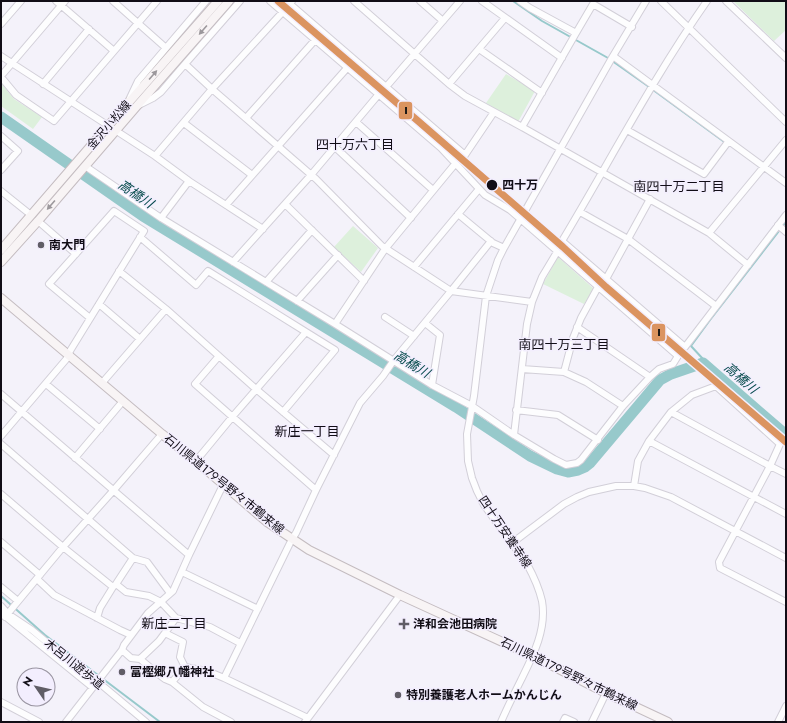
<svg xmlns="http://www.w3.org/2000/svg" width="787" height="723" font-family="Jost,'Noto Sans JP',sans-serif">
	<rect width="100%" height="100%" fill="#f4f2fa"/>
	<!-- green -->
	<path fill="#ddf0dc" d="M733 1H786V30L774 41Z
		M506 74 535 91 518 122 486 103Z
		M1 83 14 99 42 117 33 129 1 106Z
		M353 226 378 248 361 272 334 247Z
		M558 257 594 289 584 304 543 284Z"/>
	<g fill="none" stroke-linecap="round" stroke-linejoin="round">
		<!-- stream -->
		<path stroke="#97c9cb" stroke-width="2" d="M513 1 542 21 608 58 645 84 723 141
			M703 363V359L691 346 710 320 786 222
			M1 596 45 635 160 722"/>
		<!-- river -->
		<path stroke="#97c9cb" stroke-width="11" d="M1 117 143 216 456 407 530 456 557 469 568 472 578 470 585 467 590 463 660 380 671 374 703 363 786 435"/>
		<defs>
			<path id="minor" d="M56 1 114 51
				M113 1 166 48 206 1
				M270 1 441 148 485 195 510 210 678 356 673 364 659 369 650 377 623 406 581 460 577 463 566 465 554 459 514 435 527 324 532 302 451 291 394 360 383 376 360 403 316 490 296 533 292 539 224 678 308 718
				M287 1 290 4 212 89 316 179 382 246 451 291 491 241
				M292 1 290 4 465 155 494 112
				M354 1 449 84 465 96 522 127
				M420 1 443 21
				M482 1 562 58
				M520 1 530 8 576 33
				M661 1 786 122
				M707 1C653 78 610 161 562 241L685 347 786 215
				M726 1 786 58
				M1 24 21 1
				M632 27 593 4 576 33 522 127 709 233 786 140
				M479 49 542 93
				M1 56 155 156
				M613 56 786 183
				M185 64 240 1
				M1 76 65 1
				M1 77 16 95 54 121 157 1
				M43 84 89 29
				M449 84 505 18
				M386 87 460 1
				M129 100 138 81 166 48
				M139 105 153 98 161 92 185 64 212 89 155 156 189 181 161 218
				M246 118 315 40
				M356 122 433 190
				M184 123 252 175
				M627 130 704 174 728 142
				M1 136 18 151 1 170
				M335 147 411 218
				M85 166 161 218 335 324 432 385 472 406 514 435
				M189 181 263 229
				M1 191 31 215
				M285 204 364 281
				M226 205 348 67
				M580 212 628 239 716 306
				M458 214 493 243 504 248
				M38 221 76 254
				M778 225 786 232
				M709 233 748 265
				M140 237 196 285 208 271 306 332 233 416 196 461
				M233 262 311 175 379 94
				M414 267 479 189
				M119 271 166 309 256 389 334 455
				M606 279 650 199
				M266 282 312 230
				M297 301 338 255
				M532 302 542 277 557 252
				M99 304 140 339
				M385 317 414 336
				M425 323 440 335 432 385
				M335 324 385 249 455 164
				M577 327 650 377
				M219 356 195 384 316 490
				M522 369 564 372 586 382 623 406
				M564 372 573 338 581 318 598 287
				M102 383 166 309
				M46 384 100 429
				M1 394 189 555
				M516 410 558 415 598 440
				M283 412 335 350 306 332
				M671 412 692 395 716 386 780 444 770 466 786 474
				M1 436 69 356 70 351 144 231 114 211 49 284 90 318
				M649 441 786 514
				M1 444 133 558 147 562 170 593
				M75 458 123 401
				M634 486 638 461 649 441 671 412 770 466 719 562 720 568 786 602
				M1 494 63 547 113 587 116 584 126 592 149 596 161 602 176 618 210 627 240 643
				M1 542 40 575
				M512 543 564 504 577 497 589 492 616 486H634L645 488 671 497 786 558
				M182 572 258 609
				M37 579 54 595 120 630 131 635
				M116 584 133 558
				M1 587 18 601
				M1 606 8 614 32 630 79 669 86 672 146 722
				M1 613 92 687
				M5 617 63 547 113 491 162 434
				M97 618 100 608 113 587
				M165 633 183 642 180 657 185 667
				M122 650 131 658 140 659 159 641 176 618
				M140 659 157 673 165 679 172 682 203 707 231 722
				M172 682 185 667 207 671 224 678
				M1 702 39 722
				M66 722 122 650 124 645 148 613 173 591 189 555 223 485
				M305 722 400 595
				M501 722C507 708 514 694 521 680 533 656 547 629 542 601 539 588 533 575 527 564L484 505 477 491 472 478 468 461 467 434 474 396 486 296 498 260 504 248 613 56 646 1
				M563 722 565 718 574 722
				M592 722 606 693
				M778 722 786 706"/>
			<path id="major" d="M1 250 108 126 218 1
				M1 262 38 221 136 107 229 1
				M1 298 162 434 196 461 267 522 309 550 400 595 533 656 606 693 668 722"/>
		</defs>
		<!-- minor casing -->
		<use href="#minor" stroke="#d2cfd8" stroke-width="8"/>
		<!-- major casing -->
		<use href="#major" stroke="#c4bcc0" stroke-width="10"/>
		<!-- minor -->
		<use href="#minor" stroke="#fdfdfe" stroke-width="6"/>
		<!-- major -->
		<use href="#major" stroke="#f8f4f5" stroke-width="8"/>
		<defs>
			<path id="rail-1" d="M278 1 418 121 563 247 606 287 786 442"/>
		</defs>
		<!-- rail-1 casing -->
		<use href="#rail-1" stroke="#f3eefe" stroke-width="10"/>
		<!-- rail-1 -->
		<use href="#rail-1" stroke="#db9460" stroke-width="7"/>
	</g>
	<!-- one-way arrows -->
	<defs><path id="oneway-solid" d="M-6-.8H1V-3.2L6.5 0L1 3.2V.8H-6Z"/></defs>
	<g fill="#9c989c">
		<use href="#oneway-solid" transform="translate(203 30) rotate(131)"/>
		<use href="#oneway-solid" transform="translate(153 75) rotate(-49)"/>
		<use href="#oneway-solid" transform="translate(51 205) rotate(131)"/>
	</g>
	<!-- markers -->
	<circle fill="#110d16" stroke="#f3eefe" stroke-width="1.5" cx="492" cy="185" r="6"/>
	<g fill="#605d66" stroke="#f3eefe" stroke-width="1.5">
		<circle cx="41" cy="245" r="4"/>
		<path d="M402 618h4v4h4v4h-4v4h-4v-4h-4v-4h4z"/>
		<circle cx="122" cy="672" r="4"/>
		<circle cx="398" cy="695" r="4"/>
	</g>
	<g text-anchor="middle" dominant-baseline="central" stroke-width="3" stroke-linejoin="round" paint-order="stroke">
		<!-- street labels -->
		<g font-size="12" fill="#110d16" stroke="#f3eefe">
			<text transform="translate(109 125) rotate(-49)">金沢小松線</text>
			<text transform="translate(224 484) rotate(39)">石川県道179号野々市鶴来線</text>
			<text transform="translate(505 532) rotate(56)">四十万安養寺線</text>
			<text transform="translate(74 664) rotate(39)">木呂川遊歩道</text>
			<text transform="translate(569 674) rotate(26)">石川県道179号野々市鶴来線</text>
		</g>
		<!-- stop labels -->
		<g font-size="12" font-weight="bold" fill="#110d16" stroke="#f3eefe" text-anchor="start">
			<text x="502" y="185">四十万</text>
		</g>
		<!-- poi labels -->
		<g font-size="12" font-weight="bold" fill="#110d16" stroke="#f3eefe" text-anchor="start">
			<text x="49" y="245">南大門</text>
			<text x="413" y="624">洋和会池田病院</text>
			<text x="130" y="672">富樫郷八幡神社</text>
			<text x="406" y="695">特別養護老人ホームかんじん</text>
		</g>
		<!-- neighbourhood labels -->
		<g font-size="13" fill="#110d16" stroke="#f3eefe">
			<text x="355" y="144">四十万六丁目</text>
			<text x="679" y="186">南四十万二丁目</text>
			<text x="564" y="344">南四十万三丁目</text>
			<text x="307" y="431">新庄一丁目</text>
			<text x="174" y="623">新庄二丁目</text>
		</g>
		<!-- water labels -->
		<g font-size="13" font-style="italic" fill="#054a4b" stroke="#f3eefe">
			<text transform="translate(136 194) rotate(34)">高橋川</text>
			<text transform="translate(412 364) rotate(31)">高橋川</text>
			<text transform="translate(741 378) rotate(41)">高橋川</text>
		</g>
	</g>
	<g stroke="#f3eefe" stroke-width="1.5">
		<rect x="398" y="101" width="15" height="19" rx="4" fill="#db9460"/>
		<rect x="651" y="323" width="15" height="19" rx="4" fill="#db9460"/>
	</g>
	<g font-size="11" text-anchor="middle" font-weight="bold" fill="#111">
		<text x="406" y="114">I</text>
		<text x="659" y="336">I</text>
	</g>
	<!-- border -->
	<rect width="787" height="723" fill="none" stroke="#110d16" stroke-width="4"/>
	<!-- north arrow -->
	<g transform="translate(36 687) rotate(304)"><circle r="19" fill="#f3eefe" stroke="#9994a1"/>
	<path d="M0-3L7 15L0 10L-7 15Z" fill="#605d66"/>
	<text y="-6" font-size="11" font-weight="bold" text-anchor="middle" fill="#110d16">N</text>
	</g>
</svg>
